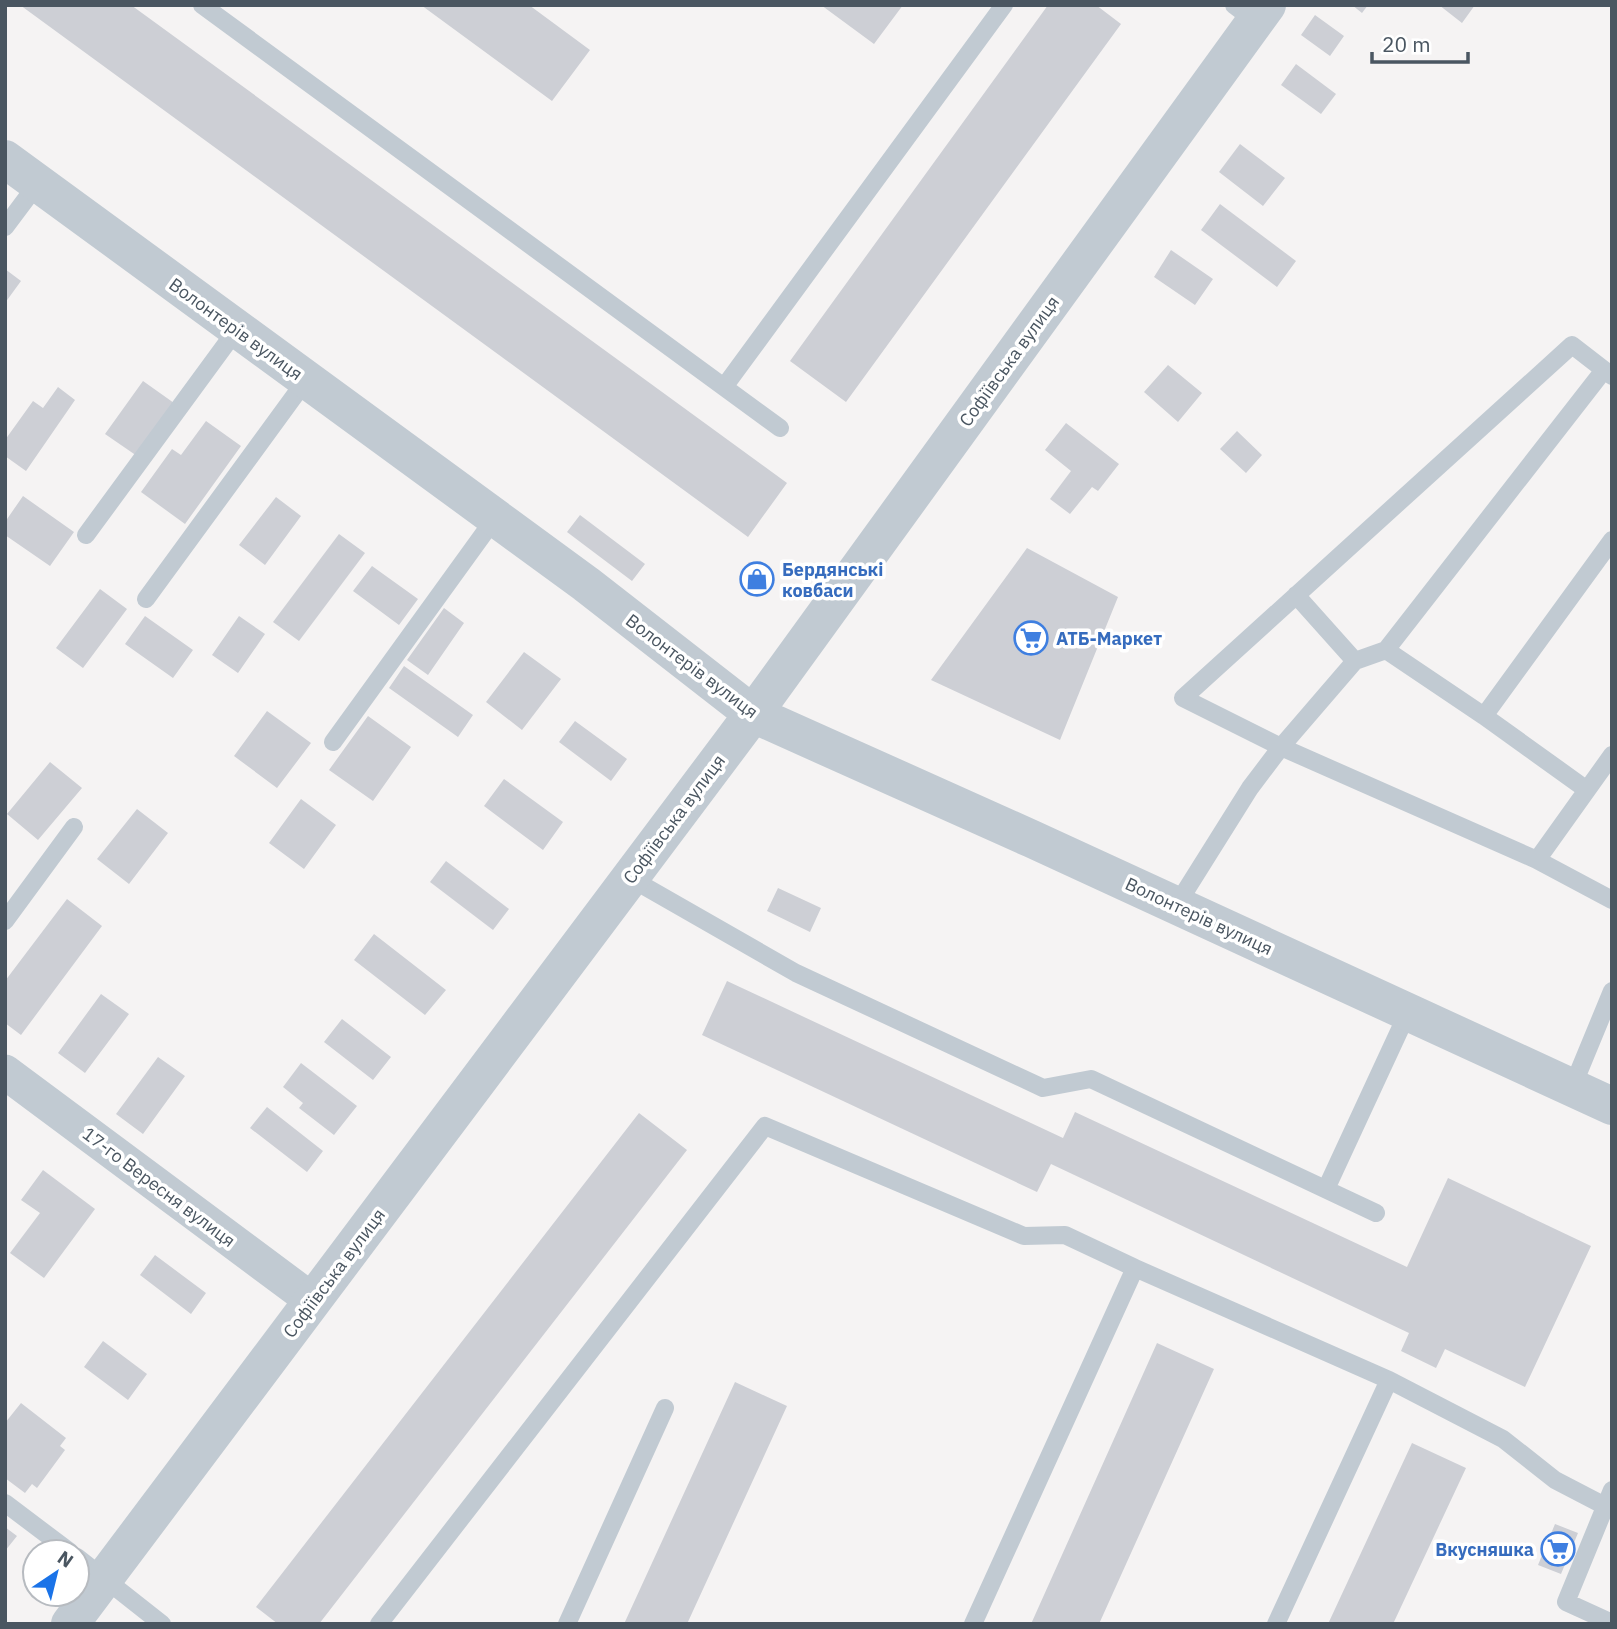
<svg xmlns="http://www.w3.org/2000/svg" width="1617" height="1629" font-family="'IBM Plex Sans',sans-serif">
	<rect width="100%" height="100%" fill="#f5f3f3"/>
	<!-- building -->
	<path fill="#cdcfd5" d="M20 5H131L787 483 748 537Z
		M421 5H529L590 50 552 101Z
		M821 5H903L874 44Z
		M1048 5H1096L1121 24 846 402 790 361Z
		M1352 5H1368L1362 13Z
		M1439 5H1475L1462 23Z
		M1315 15 1344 36 1330 56 1301 35Z
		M1296 64 1336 94 1321 114 1281 85Z
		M1240 144 1285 178 1263 206 1219 172Z
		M1220 204 1296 261 1277 287 1201 230Z
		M1171 250 1213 279 1195 305 1154 277Z
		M5 269 21 281 5 303Z
		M1168 365 1202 393 1178 422 1144 392Z
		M143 381 174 403 137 456 105 434Z
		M58 387 75 400 26 471 5 456V440L33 401 43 408Z
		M206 421 241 446 185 524 141 492 172 449 181 455Z
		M1066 423 1119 464 1098 491 1092 487 1070 514 1050 499 1071 471 1045 450Z
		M1237 431 1262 455 1246 473 1220 449Z
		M23 496 74 532 50 566 5 535V522Z
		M276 497 301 516 265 565 239 545Z
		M580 515 645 564 632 581 567 532Z
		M339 534 365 553 299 641 273 622Z
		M1027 548 1118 597 1060 740 931 680Z
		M749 562 775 580 765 595 739 577Z
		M372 566 418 599 399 625 353 591Z
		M100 589 127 609 83 668 56 648Z
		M444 608 464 623 428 675 407 660Z
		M145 616 193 650 173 678 125 644Z
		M239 616 265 634 238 673 212 655Z
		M524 652 561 679 522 730 486 702Z
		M404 666 473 715 458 737 389 688Z
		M267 711 311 743 277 788 234 756Z
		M368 716 411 747 373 801 329 770Z
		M575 721 627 759 611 781 559 742Z
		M50 762 82 788 38 840 7 814Z
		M504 779 563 822 543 850 484 806Z
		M301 799 336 825 304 869 269 843Z
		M137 809 168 833 129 884 97 859Z
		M446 861 509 909 493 930 430 882Z
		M778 888 821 908 810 932 767 911Z
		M67 899 102 926 21 1035 5 1023V981Z
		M374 934 446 990 425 1015 354 960Z
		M727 981 1063 1138 1075 1112 1407 1267 1448 1178 1591 1246 1525 1387 1445 1349 1436 1368 1401 1351 1409 1333 1051 1164 1037 1192 702 1035Z
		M101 994 129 1014 85 1073 58 1053Z
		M342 1019 391 1057 373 1080 324 1042Z
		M158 1057 185 1076 143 1134 116 1114Z
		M301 1063 357 1106 334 1135 299 1108 303 1103 283 1087Z
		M267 1107 323 1151 307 1172 250 1128Z
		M639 1113 687 1150 319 1624H278L256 1607Z
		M43 1170 95 1209 44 1278 10 1253 40 1213 21 1200Z
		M155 1255 206 1293 191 1314 140 1275Z
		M103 1341 147 1374 128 1400 84 1367Z
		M1157 1343 1214 1369 1099 1624H1031Z
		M735 1382 787 1406 687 1624H624Z
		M21 1403 66 1438 60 1446 65 1450 37 1488 32 1484 25 1493 5 1478V1423Z
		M1412 1443 1466 1468 1393 1624H1328Z
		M1555 1524 1578 1533 1561 1574 1538 1565Z
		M5 1527 17 1536 5 1551Z"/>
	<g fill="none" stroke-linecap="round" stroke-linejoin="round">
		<!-- service -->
		<path stroke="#c1cad2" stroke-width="18" d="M202 5 780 428
			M1234 5 1255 21
			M5 227 38 183
			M1612 376 1572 345 1183 698 1281 747 1537 860 1612 900
			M724 387 1004 5
			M86 535 237 329
			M1296 595 1355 661
			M146 599 306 380
			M1386 650 1484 716 1587 790
			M1484 716 1612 540
			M333 742 495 518
			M1537 860 1612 755
			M630 878 796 973 1043 1088 1091 1079 1376 1213
			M1176 906 1250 788 1281 747 1355 661 1386 650 1604 370
			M5 921 74 827
			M1572 1088 1612 991
			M1326 1189 1408 1012
			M1612 1490 1566 1602 1612 1623
			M5 1503 70 1552
			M77 1557 162 1624
			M379 1624 765 1126 1024 1236 1065 1235 1135 1268 1389 1380 1503 1439 1555 1480 1605 1506
			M567 1624 665 1408
			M973 1624 1135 1268
			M1276 1624 1389 1380"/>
		<!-- minor -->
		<path stroke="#c1cad2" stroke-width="35" d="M5 1072 313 1301"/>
		<!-- tertiary -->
		<path stroke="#c1cad2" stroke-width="38" d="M5 159 586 584 753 714 1032 839 1612 1106
			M70 1624 753 714 1267 5"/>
	</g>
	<!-- icons -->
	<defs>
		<symbol id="shop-ring" viewBox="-11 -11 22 22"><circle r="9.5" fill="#fff" stroke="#3f7fe0" stroke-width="1.5"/><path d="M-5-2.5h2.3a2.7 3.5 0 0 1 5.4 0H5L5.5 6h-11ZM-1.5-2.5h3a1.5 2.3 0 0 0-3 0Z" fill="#3f7fe0"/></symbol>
		<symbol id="supermarket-ring" viewBox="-11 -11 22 22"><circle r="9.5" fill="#fff" stroke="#3f7fe0" stroke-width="1.5"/><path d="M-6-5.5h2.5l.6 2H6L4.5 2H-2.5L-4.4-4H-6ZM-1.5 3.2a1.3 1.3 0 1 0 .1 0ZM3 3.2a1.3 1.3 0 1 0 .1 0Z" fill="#3f7fe0"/></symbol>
	</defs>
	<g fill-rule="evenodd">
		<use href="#shop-ring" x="738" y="560" width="38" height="38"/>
		<use href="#supermarket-ring" x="1012" y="619" width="38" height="38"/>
		<use href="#supermarket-ring" x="1539" y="1530" width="38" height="38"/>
	</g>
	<g text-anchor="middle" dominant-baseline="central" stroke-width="7" stroke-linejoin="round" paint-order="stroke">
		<!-- street labels -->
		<g font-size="18" fill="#4a5661" stroke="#fff">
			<text transform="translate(236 329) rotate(36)">Волонтерів вулиця</text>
			<text transform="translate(1009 361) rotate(-54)">Софіївська вулиця</text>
			<text transform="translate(692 666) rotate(37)">Волонтерів вулиця</text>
			<text transform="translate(674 819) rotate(-53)">Софіївська вулиця</text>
			<text transform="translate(1199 916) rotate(25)">Волонтерів вулиця</text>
			<text transform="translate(159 1187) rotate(37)">17-го Вересня вулиця</text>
			<text transform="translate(334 1273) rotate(-53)">Софіївська вулиця</text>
		</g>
		<!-- shop labels -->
		<g font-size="18" font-weight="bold" fill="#366cbe" stroke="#fff" text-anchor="start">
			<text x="782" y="569">Бердянські<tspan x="782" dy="21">ковбаси</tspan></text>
			<text x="1056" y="638">АТБ-Маркет</text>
			<text x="1534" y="1549" text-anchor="end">Вкусняшка</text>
		</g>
	</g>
	<!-- border -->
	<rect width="1617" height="1629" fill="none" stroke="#4a5661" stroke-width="14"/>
	<!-- north arrow -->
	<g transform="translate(56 1573) rotate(35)"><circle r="33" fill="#ffffff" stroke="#b7bbc0" stroke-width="2"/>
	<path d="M0-5L12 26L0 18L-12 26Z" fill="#1a73e8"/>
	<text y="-10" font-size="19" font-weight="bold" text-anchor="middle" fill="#4a5661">N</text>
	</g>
	<!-- scale -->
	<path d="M1372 52v10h96v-10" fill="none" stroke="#4a5661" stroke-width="3.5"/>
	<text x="1382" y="52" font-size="21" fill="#4a5661" stroke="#ffffff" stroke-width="5" paint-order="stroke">20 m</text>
</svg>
